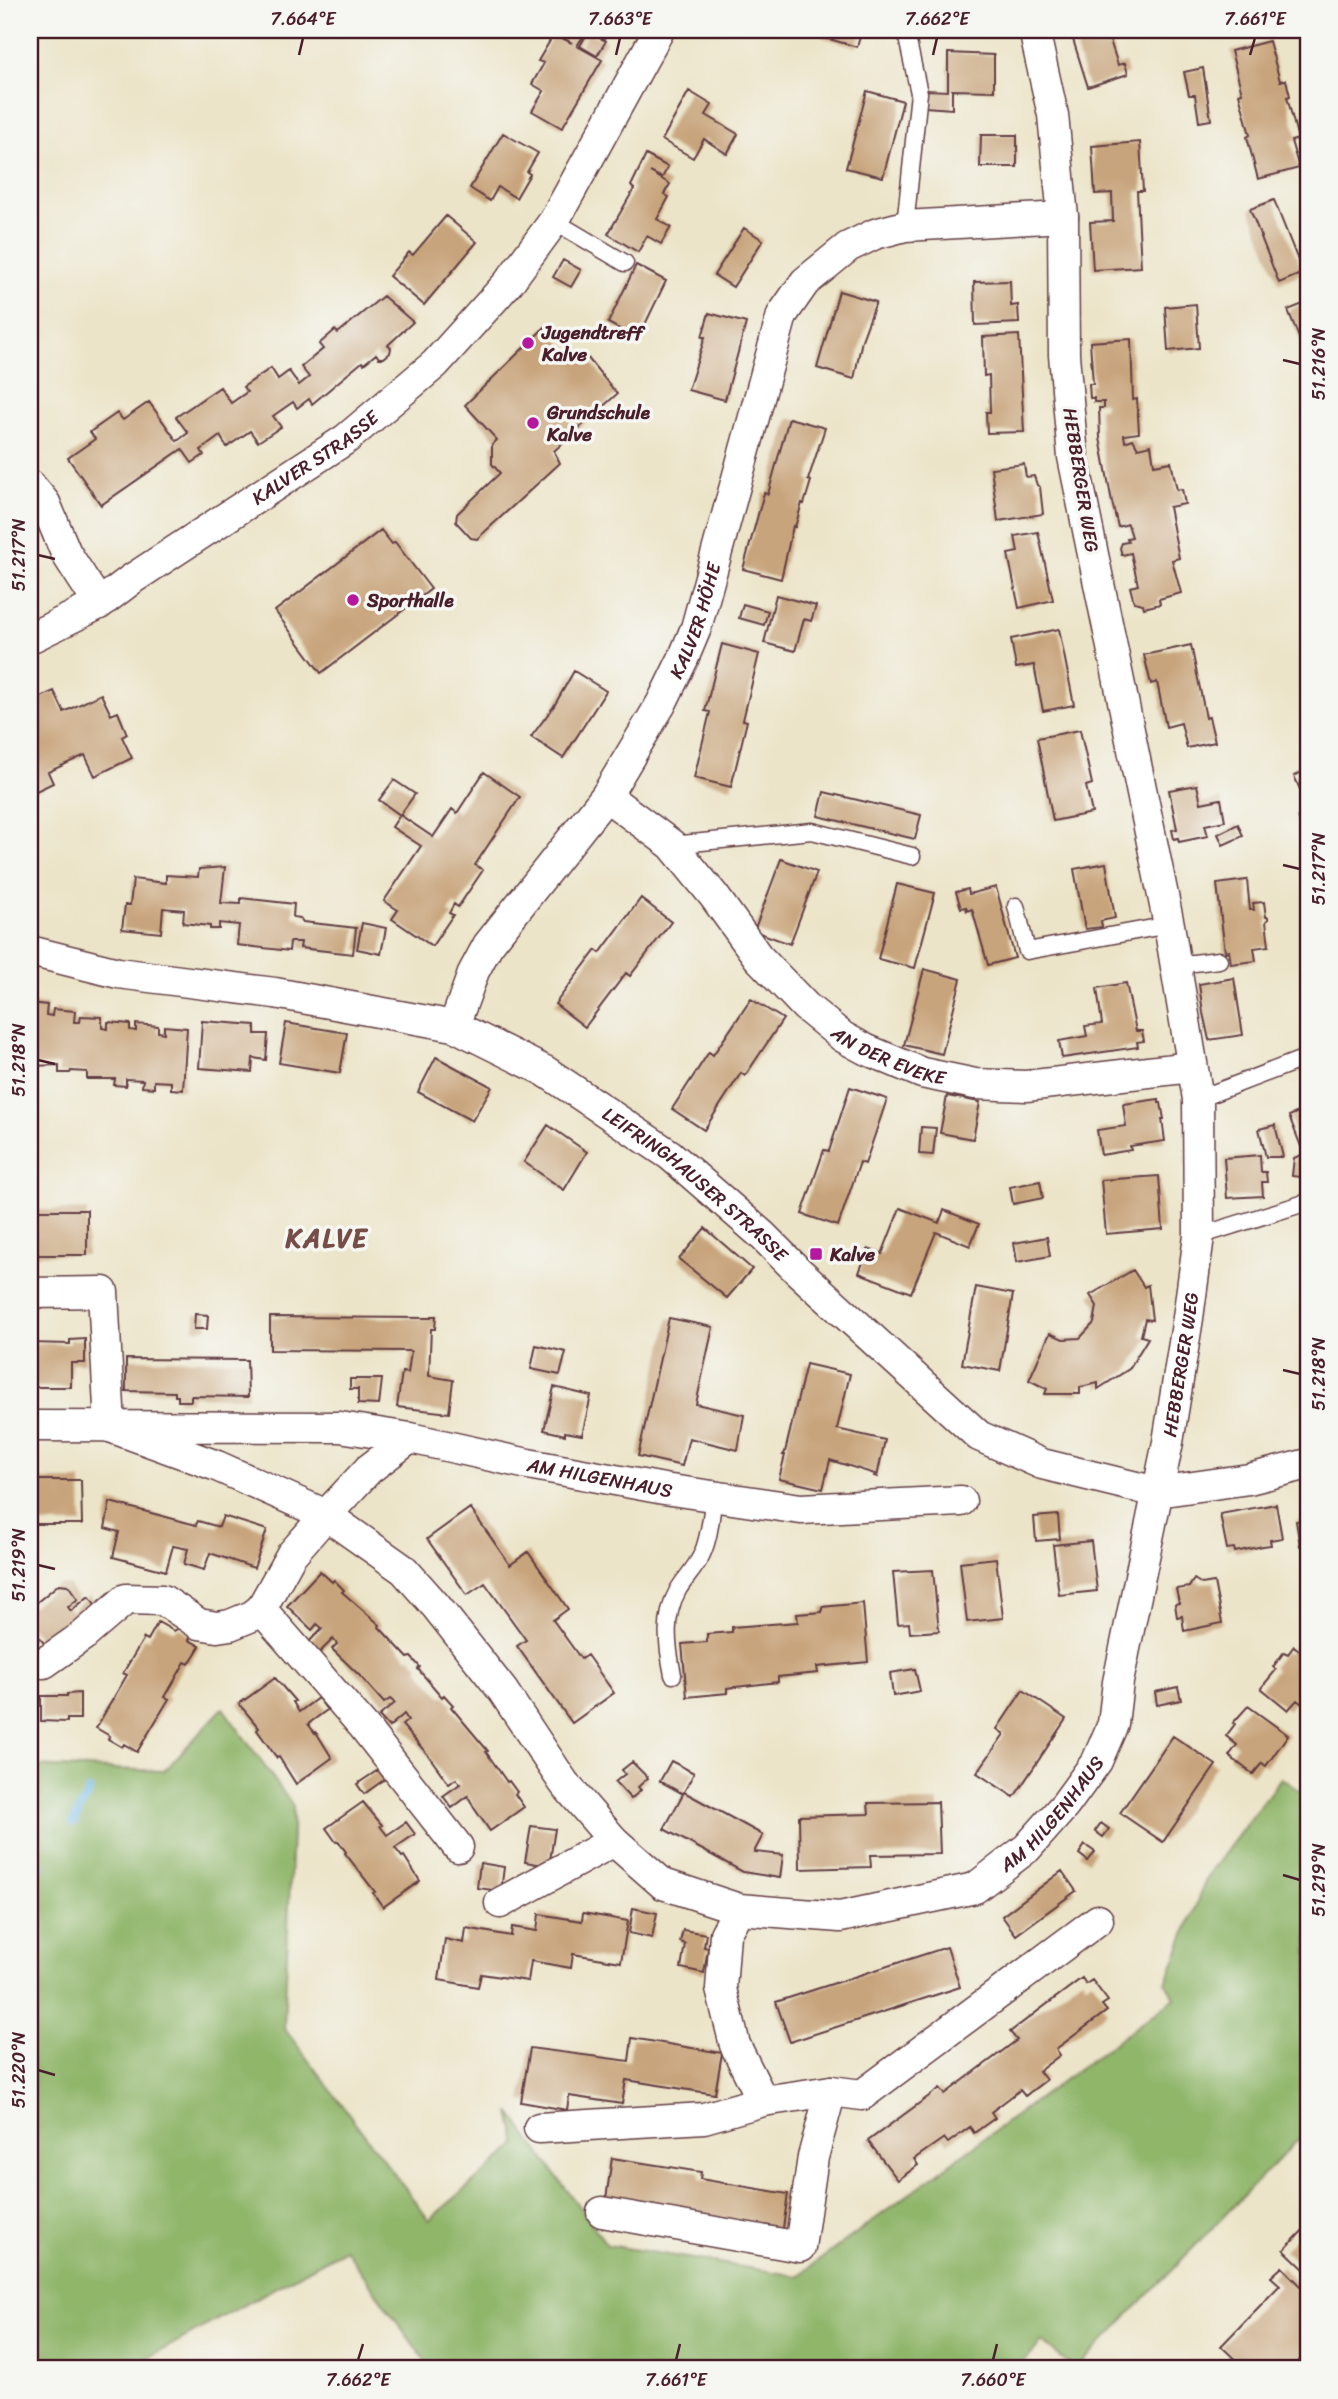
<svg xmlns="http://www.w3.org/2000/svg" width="1338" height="2399" font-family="Sriracha,sans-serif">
	<rect width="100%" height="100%" fill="#f6f6f2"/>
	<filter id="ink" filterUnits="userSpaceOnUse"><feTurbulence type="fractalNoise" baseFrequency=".0143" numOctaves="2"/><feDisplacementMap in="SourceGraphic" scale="14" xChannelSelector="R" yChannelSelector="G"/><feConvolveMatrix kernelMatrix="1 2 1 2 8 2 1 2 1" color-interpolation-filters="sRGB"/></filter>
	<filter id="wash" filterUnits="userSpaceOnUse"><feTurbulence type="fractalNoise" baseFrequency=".00686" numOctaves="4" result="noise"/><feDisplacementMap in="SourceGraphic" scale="28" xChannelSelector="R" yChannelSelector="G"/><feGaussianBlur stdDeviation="1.57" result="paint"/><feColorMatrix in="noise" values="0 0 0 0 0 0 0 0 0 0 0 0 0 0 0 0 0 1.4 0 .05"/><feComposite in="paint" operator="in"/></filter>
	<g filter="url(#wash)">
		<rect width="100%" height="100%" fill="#ece4c8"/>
		<!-- forest -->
		<path fill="#90b66a" stroke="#6d6a4a" stroke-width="2" d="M223 1708 293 1806 284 2028 429 2220 517 2145 510 2112 607 2245 798 2276 1175 1998 1166 1983 1207 1877 1281 1778 1308 1797V2129L1076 2369 1042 2342 1017 2369H431L345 2249 128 2369H30V1766L164 1771Z"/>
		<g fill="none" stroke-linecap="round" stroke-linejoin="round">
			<!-- stream -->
			<path stroke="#6cb6e4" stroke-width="9" d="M73 1823 89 1791
				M30 1877 41 1866"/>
		</g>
		<g id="blocks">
			<!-- building -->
			<path fill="#c8a47b" d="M556 30H576L584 35 577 46 602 60 562 128 532 111 544 91 532 84 544 63 538 61 554 34 572 43 555 33Z
				M825 30H862L857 47 822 37Z
				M1070 30H1098L1100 36 1108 34 1118 65 1125 63 1128 74 1088 87Z
				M588 32 606 41 597 56 580 46Z
				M1269 41 1280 81 1286 80 1290 96 1287 97 1298 139 1291 141 1299 168 1258 179 1247 137 1250 135 1239 94 1242 93 1231 51Z
				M948 53 994 55V91L952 90V109L925 107 926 90 948 91Z
				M1203 68 1211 120 1199 122 1195 95H1189L1184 72Z
				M689 91 712 105 706 115 738 134 727 154 704 139 693 158 662 140Z
				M867 91 903 101 883 177 846 168Z
				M503 133 538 153 527 172 530 174 516 198 498 187 490 201 470 188Z
				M981 135H1017V167H980Z
				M1140 142 1143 191H1137L1141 267 1093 270 1090 222 1113 221 1112 193 1095 194 1092 146Z
				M646 155 668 167 662 178 650 172 670 184 664 194 669 197 657 219 671 227 661 244 647 236 638 252 608 234 634 189 631 186Z
				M1274 200 1303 273 1279 283 1250 209Z
				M446 216 477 242 424 305 389 276 409 252 413 255Z
				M744 228 763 240 733 287 714 275Z
				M563 260 581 270 571 287 553 277Z
				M636 265 666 281 638 339 608 323Z
				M1010 281 1011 306 1018 305 1019 323 975 325 974 282Z
				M839 291 876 302 862 340 854 379 817 368Z
				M383 296 413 322 388 345 391 348 390 353 384 358H379L376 354 364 364 362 362 312 404 309 399 297 408 293 402 273 416 281 427 258 442 250 431 227 447 220 436 201 450 204 455 192 463 182 449 101 505 68 458 95 439 90 432 117 413 123 420 149 402 177 441 188 433 176 417 220 387 231 403 247 392 243 387 271 368 278 379 289 371 299 385 309 377 301 367 323 349 319 344 335 330 338 333Z
				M1308 302V360L1288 310Z
				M1196 304 1199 348 1168 351 1165 307Z
				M709 313 746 323 725 400 688 390 705 337H702Z
				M545 327 579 360 587 357 617 394 554 451 560 463 477 539 471 538 456 522 457 514 500 473 492 464V445L497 440 465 405Z
				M1019 335 1024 432 987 433 986 412H990L989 375 984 376 983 337Z
				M1131 339 1133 400 1137 399 1139 433 1124 435 1125 442 1133 439 1138 448 1151 445 1154 465 1171 462 1177 490 1182 489 1185 504 1169 507 1179 558 1172 560 1181 593 1159 599 1160 604 1144 608 1143 604 1134 602 1130 587 1138 585 1131 553 1122 555 1120 548 1122 543 1128 542 1127 538 1132 537 1128 524 1118 527 1112 502 1100 438 1099 408H1104V402H1094V398H1090L1089 384H1093L1090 342Z
				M789 418 825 428 808 480 811 481 804 504 802 503 795 527 793 526 781 579 743 569 764 493 768 494Z
				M1024 464 1026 477 1034 476 1037 485 1040 487 1043 514 998 521 991 468Z
				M381 530 392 544 395 542 431 589 321 673 275 611Z
				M1038 532 1053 600 1019 608 1008 554 1018 552 1015 536Z
				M776 595 816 606 811 621 804 619 795 651 764 643Z
				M743 604 768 611 764 625 739 618Z
				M1059 629 1074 705 1043 711 1034 665 1016 668 1011 639Z
				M722 644 759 654 743 720 747 721 731 787 694 778 710 712 705 711Z
				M1191 645 1206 718 1209 717 1215 742 1187 748 1181 723 1166 727 1157 682 1151 684 1144 655Z
				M574 671 606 691 563 758 531 737 554 706Z
				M54 691 64 712 101 694 111 715 118 712 127 734 122 737 132 758 95 776 85 755 48 772 53 783 30 794V702Z
				M1080 730 1092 784 1086 786 1092 813 1053 821 1037 738Z
				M1308 769V807L1294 776Z
				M484 772 520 797 475 865 483 870 458 907 454 904 449 913 453 915 432 946 392 919 398 910 384 901 421 846 392 827 400 815 433 837 452 809 457 813Z
				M394 780 415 794 400 815 379 800Z
				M1197 785 1201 803 1221 799 1225 821 1205 825 1208 836 1179 842 1178 838 1174 839 1172 830 1177 829 1169 790Z
				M824 792 921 815 915 839 818 816Z
				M1308 813V838L1298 817Z
				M1238 824 1243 836 1223 845 1218 834Z
				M781 859 817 872 790 944 754 931Z
				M1106 863 1115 918 1101 921 1102 927 1085 929 1074 869Z
				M225 867 221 903 241 904V898L294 904 293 917 300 918 303 922 356 928 353 954 300 948 301 942H290L289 951 237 945 239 925 219 923V929H210V926L183 923 184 910 163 908 161 933 122 929 125 905H130L133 879 166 883V875L198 877 199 869Z
				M1247 880 1250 910H1254L1253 903 1264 902 1266 917H1268V920L1266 921 1269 946 1254 948 1256 961 1231 964 1229 951 1225 952 1217 884Z
				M897 884 935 893 915 968 878 959Z
				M996 887 1015 958 988 965 972 909 967 911 966 907 961 908 956 892 968 889 969 894Z
				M641 898 671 922 630 976 626 973 585 1027 555 1004 596 950 600 953Z
				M362 923 386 928 381 954 357 949Z
				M924 969 961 979 942 1054 904 1045Z
				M1234 978 1243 1035 1209 1040 1203 1013 1199 984Z
				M1126 983 1136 1031H1142L1144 1041 1137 1042 1138 1047 1062 1058 1059 1041 1087 1036 1085 1026 1102 1024 1097 988Z
				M751 999 783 1019 745 1076 741 1073 704 1130 672 1109 709 1052 713 1055Z
				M30 1003 47 1005 46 1015 52 1016 53 1009 75 1011 74 1022H80L81 1016 102 1017V1028L108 1029V1022L130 1024V1030L136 1031V1024L158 1026V1032L164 1033V1026L187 1028 183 1090 171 1089V1082L154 1081V1088L142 1087 143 1080 126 1079V1086L114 1085 115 1079H87V1072L71 1071 70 1073H59V1065L31 1066Z
				M202 1021 255 1025V1034H268L266 1060 253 1058 252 1072 199 1068Z
				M286 1023 347 1033 340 1073 279 1063Z
				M436 1057 492 1087 472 1121 418 1092Z
				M850 1087 887 1099 865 1164 860 1162 838 1226 802 1214 824 1150 829 1151Z
				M947 1096 980 1102 973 1139 940 1133Z
				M1159 1099V1103H1161L1164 1119H1162L1165 1141 1130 1146 1131 1150 1101 1155 1097 1130 1126 1126 1123 1104Z
				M1308 1108V1178L1292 1176 1294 1158 1304 1154 1289 1116Z
				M548 1125 587 1152 564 1190 524 1162Z
				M1275 1125 1283 1157H1266L1259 1129Z
				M921 1127 936 1128 933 1155 919 1154Z
				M1260 1155 1261 1172H1266L1267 1182H1262L1263 1196 1227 1198 1224 1158Z
				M1159 1176 1163 1229 1106 1234 1101 1180Z
				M1040 1181 1043 1198 1013 1204 1010 1187Z
				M900 1208 939 1223 944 1210 979 1224 970 1246 936 1232 911 1293 859 1273 868 1249 882 1254Z
				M30 1210H87V1255H30Z
				M705 1228 752 1269 727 1298 679 1259Z
				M1047 1237 1050 1256 1017 1262 1014 1243Z
				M1133 1270 1144 1287 1148 1285 1152 1320 1145 1319 1141 1336 1148 1338 1129 1369 1098 1389V1383L1080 1387V1394H1045L1047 1389 1029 1380 1050 1333 1063 1339 1080 1338 1094 1323 1097 1306 1090 1295Z
				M976 1287 1013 1294 1000 1371 962 1364Z
				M195 1314 208 1315 207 1329H194Z
				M431 1316H436L435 1329H431L429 1376 453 1380 449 1413 397 1407 402 1372 408 1373 411 1351 270 1350V1317L431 1318Z
				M669 1318 713 1327 696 1404 744 1415 738 1450 689 1438 682 1466 638 1456Z
				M85 1339V1363H71V1387H30V1343L70 1344V1340Z
				M536 1345 566 1352 560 1375 531 1369Z
				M126 1359 247 1360 248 1397 191 1396V1401H178V1396H175V1392L126 1391Z
				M806 1364 850 1374 837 1429 885 1440 877 1477 874 1476 875 1474 830 1460 823 1489 779 1479 785 1455H783L785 1452Z
				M350 1379H382L379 1405 358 1404V1389H350Z
				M554 1387 591 1396 582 1435 565 1432V1435L544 1430Z
				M30 1480H81L82 1524H30Z
				M110 1502 196 1525 198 1521 219 1527 223 1516 267 1530 254 1568 210 1553 204 1570 184 1564 188 1549 173 1546 166 1571 113 1557 119 1532 105 1528Z
				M1276 1504 1282 1538 1270 1540 1271 1545 1263 1546 1235 1552 1234 1548 1227 1549 1220 1514Z
				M470 1508 510 1565 528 1552 568 1609 553 1620 581 1659 587 1655 614 1693 572 1723 517 1646 526 1640 485 1583 467 1595 427 1539Z
				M1058 1515 1060 1539 1036 1541 1034 1517Z
				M1308 1519V1545L1300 1546 1296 1521Z
				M1091 1541 1097 1591 1059 1595 1053 1545Z
				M996 1558 1003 1618 967 1622 960 1562Z
				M933 1570 939 1631 910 1633 909 1623 898 1624 893 1572Z
				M320 1571 332 1582 334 1580 344 1590 342 1592 380 1625 379 1627 408 1658 411 1657 420 1667 418 1669 442 1697 444 1695 453 1705 451 1707 488 1751 486 1752 507 1782 509 1781 517 1792 515 1794 524 1807 490 1831 474 1808 468 1796 452 1808 443 1796 460 1784 456 1779 449 1784 428 1755 402 1725 408 1720 404 1714 389 1727 379 1716 395 1703 390 1699 384 1703 361 1677 332 1649 337 1644 333 1639 319 1653 308 1643 322 1628 317 1624 312 1630 287 1606Z
				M1194 1579 1202 1584 1214 1582 1222 1623 1184 1631 1182 1616 1177 1617 1175 1604 1179 1603 1176 1589 1189 1587Z
				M59 1584 68 1585 78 1599 68 1607 71 1611 89 1596 97 1607 47 1647 30 1626V1608Z
				M863 1603 868 1662 817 1667 818 1673 778 1677V1682L727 1688V1693L687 1697 682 1644 707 1642V1634L732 1632V1627L798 1622 797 1614 822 1612V1607Z
				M158 1622 174 1631 180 1627 191 1636 189 1640 200 1646 189 1664 185 1662 165 1697 169 1699 137 1752 124 1744 122 1747 108 1739 110 1736 96 1728 127 1675 123 1673 144 1638 148 1640Z
				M1294 1646 1308 1658V1706L1307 1708 1297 1700 1288 1710 1261 1688 1276 1670 1273 1667 1284 1652 1288 1654Z
				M915 1669 920 1691 893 1696 890 1673Z
				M275 1678 295 1701 293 1702 299 1712 318 1698 327 1710 308 1724 315 1733 316 1732 332 1758 296 1784 279 1757 277 1758 257 1730 259 1728 239 1704Z
				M1178 1687 1181 1700 1157 1705 1155 1692Z
				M1023 1690 1066 1719 1014 1797 977 1773 1004 1734 997 1729Z
				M80 1693V1719H67V1722L41 1721V1696H67V1694Z
				M1248 1706 1288 1735 1266 1766 1262 1763 1253 1774 1229 1756 1237 1745 1226 1736 1235 1724 1233 1723Z
				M1173 1736 1216 1765 1163 1842 1120 1813Z
				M671 1761 694 1773 684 1792 763 1835 754 1852 783 1855 780 1878 743 1872 664 1829 683 1794 660 1781Z
				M632 1762 648 1778 638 1787 641 1790 631 1799 615 1782 625 1774 622 1770Z
				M378 1770 385 1779 364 1794 357 1784Z
				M363 1802 382 1825 380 1826 387 1835 406 1822 415 1834 395 1848 402 1857 404 1856 420 1881 383 1907 373 1893 375 1892 345 1853 346 1852 338 1841 336 1842 326 1828Z
				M938 1802 940 1854 870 1855 871 1867 800 1869 799 1816 869 1814 868 1803Z
				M1101 1823 1109 1829 1103 1837 1095 1831Z
				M531 1826 555 1829 549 1866 525 1862Z
				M1085 1845 1095 1852 1088 1861 1079 1854Z
				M480 1863 504 1867 501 1891 477 1888Z
				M1062 1871 1076 1891 1016 1935 1002 1916Z
				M633 1908 657 1913 652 1938 629 1933Z
				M583 1913 628 1921 621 1962 573 1954 571 1968 531 1961 528 1981 481 1974 478 1987 439 1980 445 1939 464 1943 466 1928 511 1936 512 1927 537 1931 539 1914 582 1921Z
				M683 1930 706 1934 704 1947 708 1948 704 1973 681 1968 685 1944 680 1942Z
				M947 1947 960 1987 790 2042 776 2002Z
				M1082 1978 1086 1984 1092 1980 1108 2001 1102 2005 1107 2011 1056 2049 1060 2055 1039 2071 1046 2080 1025 2096 1020 2090 991 2112 995 2118 974 2133 970 2127 948 2143 944 2138 914 2159 918 2165 898 2180 868 2141 940 2088 945 2094 1017 2040 1010 2032Z
				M632 2038 722 2053 715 2094 626 2080 622 2104 569 2096 567 2110 521 2102 530 2048 629 2061Z
				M612 2158 701 2172 700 2179 788 2194 782 2235 606 2199Z
				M1308 2225V2273L1284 2250Z
				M1282 2267 1308 2293V2352L1291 2369H1245L1221 2346 1280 2285 1271 2277Z"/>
		</g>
	</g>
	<g filter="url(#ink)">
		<use href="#blocks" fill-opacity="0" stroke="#623d43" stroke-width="2"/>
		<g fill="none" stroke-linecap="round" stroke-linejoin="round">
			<defs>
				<path id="service" d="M554 221 625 263
					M905 226 919 93 906 33
					M672 845 812 831 912 856
					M1016 906 1027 951 1169 925
					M1177 965 1219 960
					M1198 1099 1308 1057
					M1199 1236 1308 1202
					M673 1675C667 1646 663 1617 678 1590 685 1578 696 1568 702 1554 710 1537 711 1515 714 1496"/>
				<g id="minor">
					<path d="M30 485 45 503 66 553 99 604"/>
					<path id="s1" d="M30 638 99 604 132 579 346 439 435 364 509 282 554 221 659 30"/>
					<path id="s2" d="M606 796 672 845 714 896 758 957 806 1007 843 1037 865 1049 922 1073 975 1084 1026 1086 1192 1067"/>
					<path id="s3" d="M30 951 118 973 275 993 454 1026 545 1071 670 1155 762 1235 798 1271 979 1436 1042 1464 1157 1492 1249 1479 1308 1464"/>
					<path id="s4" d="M454 1026 474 971 488 945 606 796 661 704 683 659 696 628 782 315 805 282 848 247 875 234 905 226 1063 217"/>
					<path d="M30 1293 103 1292 110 1427"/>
					<path d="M30 1426 340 1427 410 1438 369 1469 326 1515 217 1466 110 1427"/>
					<path id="s5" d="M410 1438 528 1464 664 1489 801 1509 961 1501"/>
					<path d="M261 1609 364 1727 458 1847"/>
					<path id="s6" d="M30 1662 44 1663 84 1635 126 1599 163 1600 199 1624 217 1627 230 1625 252 1616 261 1609 291 1555 326 1515 404 1570 436 1606 503 1691 564 1783 614 1841 663 1884 739 1909 840 1917 975 1888 1027 1848 1065 1805 1097 1761 1113 1724 1118 1682 1168 1442 1188 1318 1199 1236 1198 1099 1169 925 1073 457 1064 355 1063 217 1053 115 1034 30"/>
					<path d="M500 1903 614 1841"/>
					<path d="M739 1909 725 1934 721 1989 735 2045 763 2101 831 2091 862 2095 1098 1920"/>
					<path d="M539 2128 704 2118 763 2101"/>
					<path d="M602 2212 800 2247 813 2157 831 2091"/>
				</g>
			</defs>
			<!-- service casing -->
			<use href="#service" stroke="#623d43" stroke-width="19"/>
			<!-- minor casing -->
			<use href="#minor" stroke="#623d43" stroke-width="33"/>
			<!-- service -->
			<use href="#service" stroke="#fff" stroke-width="16"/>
			<!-- minor -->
			<use href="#minor" stroke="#fff" stroke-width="30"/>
		</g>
	</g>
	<!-- ticks -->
	<path fill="none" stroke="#4a1f2b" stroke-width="2.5" d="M299 55 303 38M616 55 620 38M933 55 937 38M1250 55 1255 38M1283 360 1300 364M38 555 55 559M1283 865 1300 869M38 1060 55 1064M1283 1370 1300 1374M38 1565 55 1569M1283 1875 1300 1880M38 2070 55 2075M358 2360 363 2344M676 2360 680 2344M993 2360 997 2344"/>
	<!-- markers -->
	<g fill="#b5179e" stroke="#f6f6f2" stroke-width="2.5">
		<circle cx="528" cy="343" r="7"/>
		<circle cx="533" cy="423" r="7"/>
		<circle cx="353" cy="600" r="7"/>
		<rect x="809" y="1247" width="14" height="14" rx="3.5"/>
	</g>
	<g text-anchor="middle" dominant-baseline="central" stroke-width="7" stroke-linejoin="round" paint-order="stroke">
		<!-- poi labels -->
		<g font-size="19" font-weight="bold" fill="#4a1f2b" stroke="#f6f6f2" text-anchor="start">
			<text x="542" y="332">Jugendtreff<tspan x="542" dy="22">Kalve</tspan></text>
			<text x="547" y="412">Grundschule<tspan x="547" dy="22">Kalve</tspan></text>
			<text x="367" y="600">Sporthalle</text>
			<text x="830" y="1254">Kalve</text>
		</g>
		<!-- street labels -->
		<g font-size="19" fill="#4a1f2b" stroke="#f6f6f2">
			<text stroke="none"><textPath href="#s1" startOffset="338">KALVER STRASSE</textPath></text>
			<text transform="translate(1081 480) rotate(81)">HEBBERGER WEG</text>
			<text stroke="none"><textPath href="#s4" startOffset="476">KALVER HÖHE</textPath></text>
			<text stroke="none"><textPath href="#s2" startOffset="390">AN DER EVEKE</textPath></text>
			<text stroke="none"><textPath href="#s3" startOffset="721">LEIFRINGHAUSER STRASSE</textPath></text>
			<text stroke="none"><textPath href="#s6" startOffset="1787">HEBBERGER WEG</textPath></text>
			<text stroke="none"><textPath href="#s5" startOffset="194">AM HILGENHAUS</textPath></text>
			<text stroke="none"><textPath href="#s6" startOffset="1311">AM HILGENHAUS</textPath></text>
		</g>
		<!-- district labels -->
		<g font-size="26" font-weight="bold" letter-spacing="2" fill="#764e47" stroke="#f6f6f2">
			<text x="327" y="1238">KALVE</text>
		</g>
	</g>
	<!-- margin -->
	<rect width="1338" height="2399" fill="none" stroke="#f6f6f2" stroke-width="77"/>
	<rect x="38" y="38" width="1262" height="2322" fill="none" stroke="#4a1f2b" stroke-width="2.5"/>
	<g font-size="18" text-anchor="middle" fill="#4a1f2b">
		<text x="303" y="25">7.664°E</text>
		<text x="620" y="25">7.663°E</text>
		<text x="937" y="25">7.662°E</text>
		<text x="1255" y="25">7.661°E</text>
		<text transform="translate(1319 364) rotate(-90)" y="6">51.216°N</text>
		<text transform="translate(19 555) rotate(-90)" y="6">51.217°N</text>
		<text transform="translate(1319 869) rotate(-90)" y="6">51.217°N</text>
		<text transform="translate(19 1060) rotate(-90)" y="6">51.218°N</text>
		<text transform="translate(1319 1374) rotate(-90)" y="6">51.218°N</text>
		<text transform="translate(19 1565) rotate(-90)" y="6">51.219°N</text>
		<text transform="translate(1319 1880) rotate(-90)" y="6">51.219°N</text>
		<text transform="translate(19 2070) rotate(-90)" y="6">51.220°N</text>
		<text x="358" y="2386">7.662°E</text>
		<text x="676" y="2386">7.661°E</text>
		<text x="993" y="2386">7.660°E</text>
	</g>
</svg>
